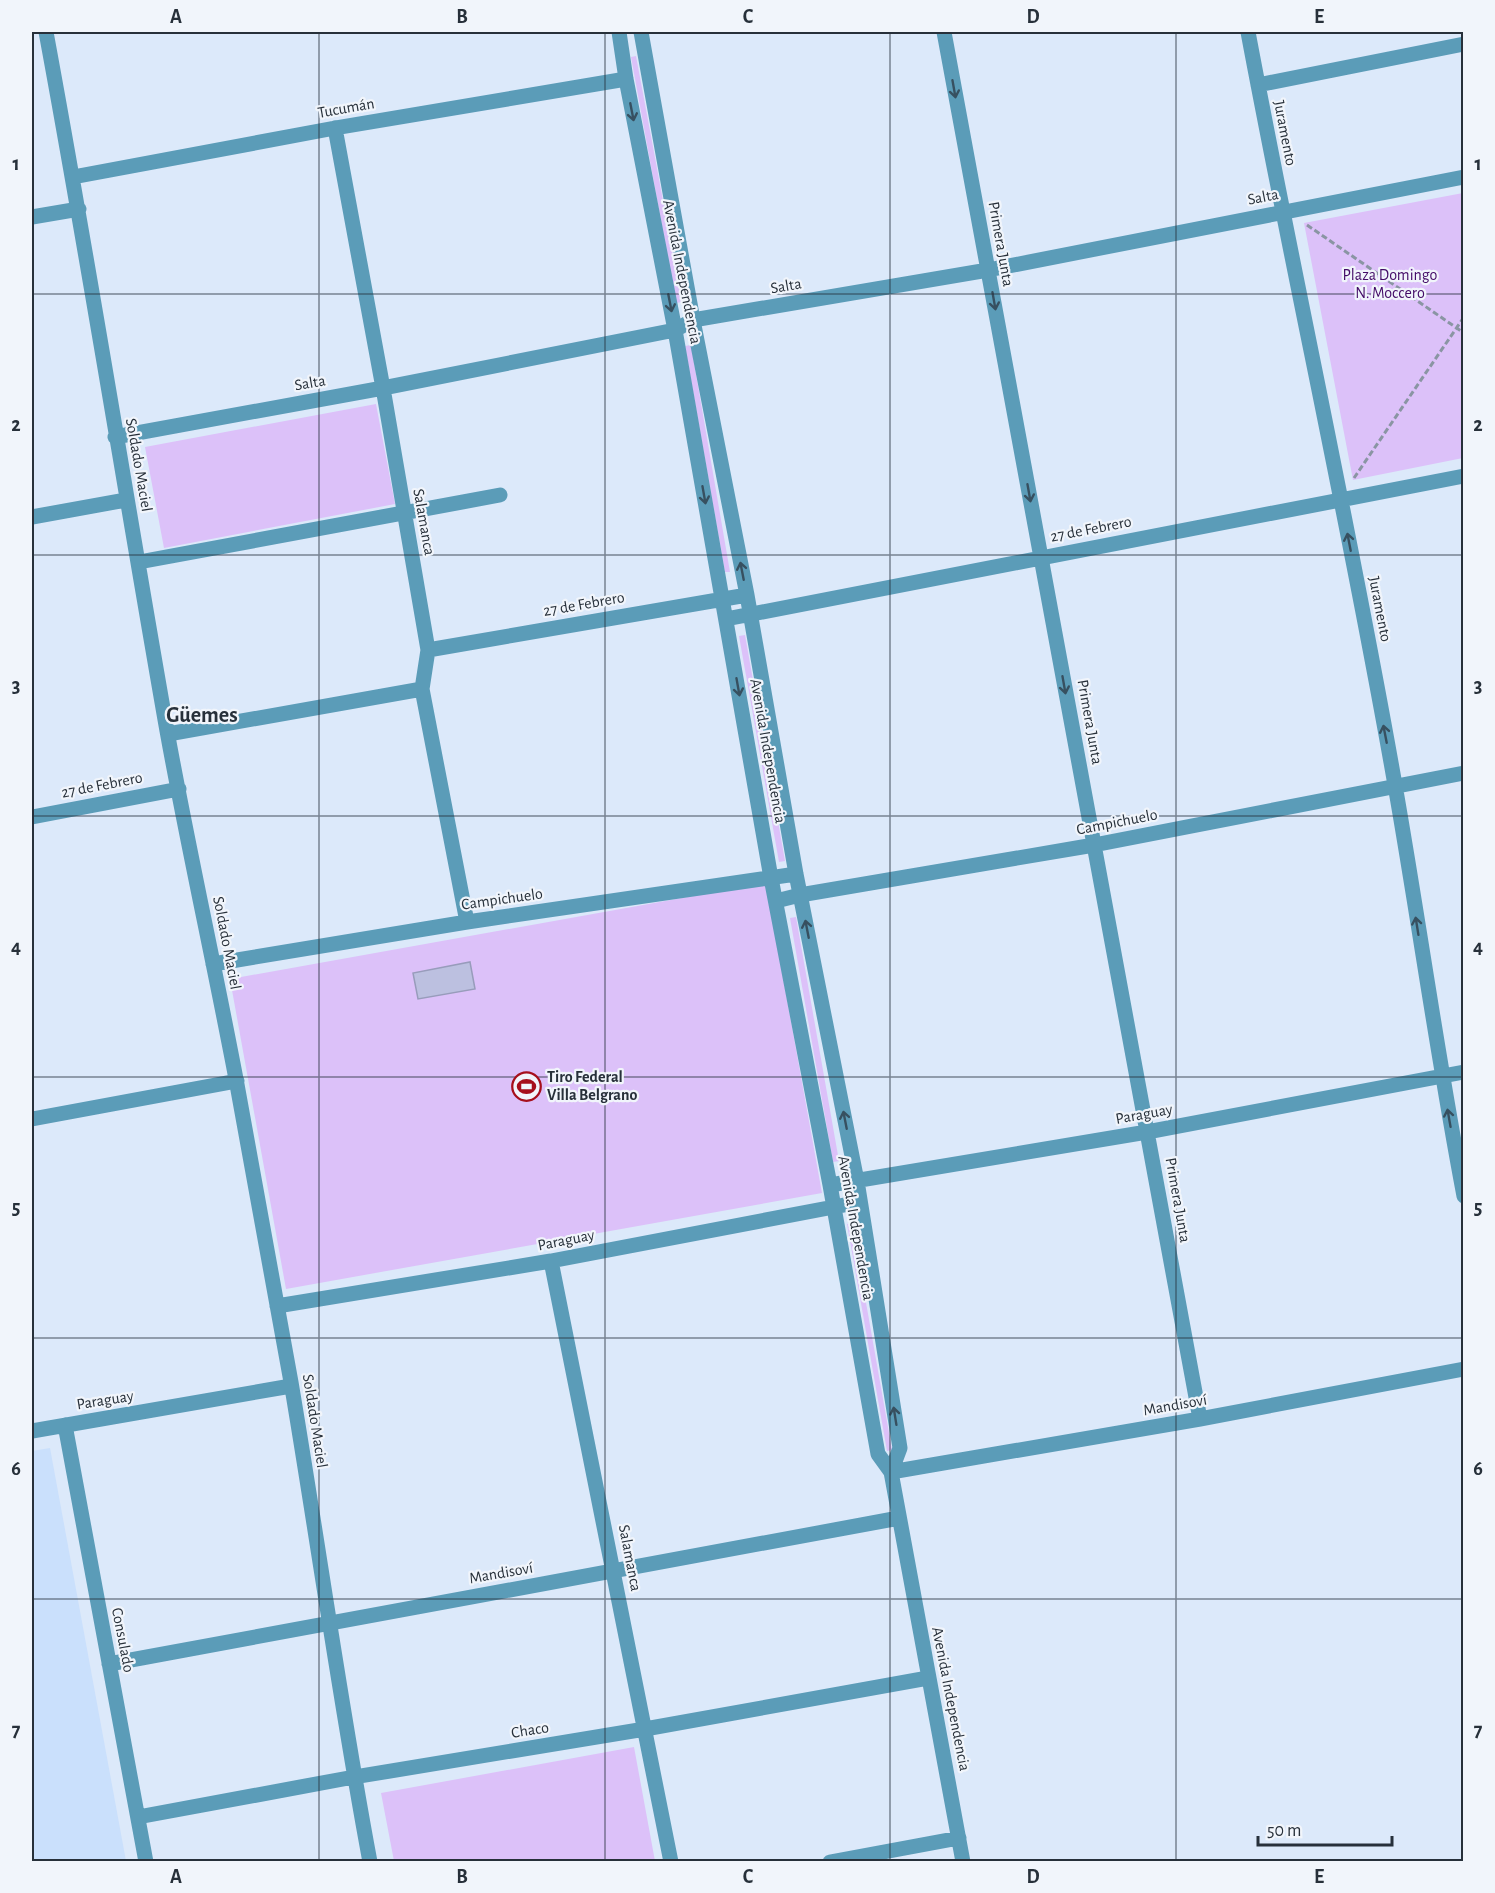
<svg xmlns="http://www.w3.org/2000/svg" width="1495" height="1893" font-family="'Alegreya Sans',sans-serif">
	<rect width="100%" height="100%" fill="#dce9fa"/>
	<!-- built -->
	<path fill="#cae0fc" d="M50 1448 126 1861H32V1451Z"/>
	<!-- green -->
	<path fill="#dcc1f9" d="M636 56 682 302 676 303 631 57Z
		M1463 193V458L1353 480 1304 223Z
		M691 345 730 572H725L685 346Z
		M376 404 395 504 164 548 145 447Z
		M745 635 785 861 779 862 739 636Z
		M766 883 822 1193 286 1289 230 979Z
		M796 917 839 1161 833 1162 790 918Z
		M852 1223 892 1450 887 1451 847 1224Z
		M634 1747 655 1861H394L381 1793Z"/>
	<!-- building -->
	<path fill="#bcc0e0" stroke="#989cbb" stroke-width="1.5" d="M470 962 475 989 418 999 413 973Z"/>
	<g fill="none" stroke-linecap="round" stroke-linejoin="round">
		<!-- path -->
		<path stroke="#8a95a3" stroke-width="3" stroke-dasharray="6 3" stroke-linecap="butt" d="M1307 225 1464 333
			M1354 478 1464 317"/>
		<!-- minor -->
		<path stroke="#5b9cb8" stroke-width="15" d="M46 32C89 264 126 498 167 731 188 847 214 963 236 1079 255 1180 273 1281 291 1382 318 1542 340 1702 370 1862
			M619 32 626 79 675 330 771 878 830 1185 878 1454 891 1472 963 1862
			M641 32 693 320 747 595 796 874 857 1181 900 1448 891 1472
			M944 32 1200 1419
			M1248 32C1295 283 1351 533 1395 785 1419 922 1438 1060 1464 1196
			M1258 85 1464 44
			M335 128 383 388 428 650 422 689 467 922
			M73 177 335 128 626 79
			M32 217 79 209
			M115 437 383 388 675 330 693 320 988 270 1464 177
			M32 517 126 500
			M139 562 500 495
			M726 619 1464 476
			M428 650 747 595
			M168 734 422 689
			M32 817 179 789
			M776 901 800 895 1094 845 1464 773
			M213 964 467 922 796 874
			M32 1119 237 1081
			M830 1185 1147 1132 1464 1072
			M551 1261 671 1862
			M277 1306 551 1261 860 1202
			M65 1425 146 1862
			M32 1431 291 1386
			M891 1472 1200 1419 1464 1369
			M109 1664C372 1613 636 1568 899 1518
			M138 1817 354 1777 645 1729 928 1678
			M830 1862 959 1838"/>
	</g>
	<!-- one-way arrows -->
	<defs><path id="oneway-shaft" d="M-6 0H5M1.5-3L5.5 0L1.5 3" fill="none" stroke-width="1.6" stroke-linecap="round" stroke-linejoin="round" transform="scale(1.5)"/></defs>
	<g stroke="#375060">
		<use href="#oneway-shaft" transform="translate(954 89) rotate(80)"/>
		<use href="#oneway-shaft" transform="translate(632 112) rotate(79)"/>
		<use href="#oneway-shaft" transform="translate(994 301) rotate(80)"/>
		<use href="#oneway-shaft" transform="translate(670 303) rotate(79)"/>
		<use href="#oneway-shaft" transform="translate(1029 493) rotate(80)"/>
		<use href="#oneway-shaft" transform="translate(704 495) rotate(80)"/>
		<use href="#oneway-shaft" transform="translate(1349 542) rotate(-101)"/>
		<use href="#oneway-shaft" transform="translate(742 571) rotate(-101)"/>
		<use href="#oneway-shaft" transform="translate(1064 685) rotate(80)"/>
		<use href="#oneway-shaft" transform="translate(738 687) rotate(80)"/>
		<use href="#oneway-shaft" transform="translate(1385 734) rotate(-101)"/>
		<use href="#oneway-shaft" transform="translate(1417 926) rotate(-99)"/>
		<use href="#oneway-shaft" transform="translate(807 929) rotate(-101)"/>
		<use href="#oneway-shaft" transform="translate(1449 1118) rotate(-100)"/>
		<use href="#oneway-shaft" transform="translate(845 1120) rotate(-101)"/>
		<use href="#oneway-shaft" transform="translate(895 1416) rotate(-99)"/>
	</g>
	<!-- grid -->
	<path fill="none" stroke="#27303a" stroke-width="1.5" stroke-opacity="0.55" d="M319 32V1862M605 32V1862M890 32V1862M1176 32V1862M32 294H1464M32 555H1464M32 816H1464M32 1077H1464M32 1338H1464M32 1599H1464"/>
	<!-- icons -->
	<defs>
		<symbol id="stadium-ring" viewBox="-11 -11 22 22"><circle r="9.5" fill="#f1f5fb" stroke="#a60f1c" stroke-width="1.5"/><path d="M0-5a6.5 5 0 1 0 0 10a6.5 5 0 1 0 0-10ZM-3.5-1.8h7v3.6h-7Z" fill="#a60f1c"/></symbol>
	</defs>
	<g fill-rule="evenodd">
		<use href="#stadium-ring" x="510" y="1070" width="33" height="33"/>
	</g>
	<g text-anchor="middle" dominant-baseline="central" stroke-width="4.5" stroke-linejoin="round" paint-order="stroke">
		<!-- street labels -->
		<g font-size="16" fill="#27303a" stroke="#f1f5fb">
			<text transform="translate(346 108) rotate(-10)">Tucumán</text>
			<text transform="translate(1285 133) rotate(79)">Juramento</text>
			<text transform="translate(1263 197) rotate(-11)">Salta</text>
			<text transform="translate(1001 244) rotate(80)">Primera Junta</text>
			<text transform="translate(682 272) rotate(79)">Avenida Independencia</text>
			<text transform="translate(786 286) rotate(-10)">Salta</text>
			<text transform="translate(310 383) rotate(-10)">Salta</text>
			<text transform="translate(139 465) rotate(80)">Soldado Maciel</text>
			<text transform="translate(424 522) rotate(80)">Salamanca</text>
			<text transform="translate(1091 529) rotate(-11)">27 de Febrero</text>
			<text transform="translate(584 604) rotate(-10)">27 de Febrero</text>
			<text transform="translate(1380 609) rotate(79)">Juramento</text>
			<text transform="translate(1090 722) rotate(80)">Primera Junta</text>
			<text transform="translate(768 751) rotate(80)">Avenida Independencia</text>
			<text transform="translate(102 785) rotate(-11)">27 de Febrero</text>
			<text transform="translate(1117 822) rotate(-11)">Campichuelo</text>
			<text transform="translate(502 899) rotate(-8)">Campichuelo</text>
			<text transform="translate(227 943) rotate(79)">Soldado Maciel</text>
			<text transform="translate(1144 1114) rotate(-10)">Paraguay</text>
			<text transform="translate(1178 1200) rotate(80)">Primera Junta</text>
			<text transform="translate(856 1228) rotate(80)">Avenida Independencia</text>
			<text transform="translate(566 1240) rotate(-11)">Paraguay</text>
			<text transform="translate(105 1400) rotate(-9)">Paraguay</text>
			<text transform="translate(1175 1405) rotate(-10)">Mandisoví</text>
			<text transform="translate(315 1421) rotate(81)">Soldado Maciel</text>
			<text transform="translate(630 1558) rotate(79)">Salamanca</text>
			<text transform="translate(501 1573) rotate(-10)">Mandisoví</text>
			<text transform="translate(123 1640) rotate(79)">Consulado</text>
			<text transform="translate(951 1699) rotate(79)">Avenida Independencia</text>
			<text transform="translate(530 1730) rotate(-9)">Chaco</text>
		</g>
		<!-- park labels -->
		<g font-size="16" fill="#430b67" stroke="#f1f5fb">
			<text x="1390" y="275">Plaza Domingo<tspan x="1390" dy="18">N. Moccero</tspan></text>
		</g>
		<!-- poi labels -->
		<g font-size="16" font-weight="bold" fill="#27303a" stroke="#f1f5fb" text-anchor="start">
			<text x="547" y="1077">Tiro Federal<tspan x="547" dy="18">Villa Belgrano</tspan></text>
		</g>
		<!-- district labels -->
		<g font-size="22" font-weight="bold" fill="#27303a" stroke="#f1f5fb">
			<text x="202" y="715">Güemes</text>
		</g>
	</g>
	<!-- border -->
	<rect width="1495" height="1893" fill="none" stroke="#f1f5fb" stroke-width="66"/>
	<!-- scale -->
	<path d="M1258 1836v9h134v-9" fill="none" stroke="#27303a" stroke-width="3"/>
	<text x="1267" y="1836" font-size="18" fill="#27303a" stroke="#f1f5fb" stroke-width="4.5" paint-order="stroke">50 m</text>
	<rect x="33" y="33" width="1429" height="1827" fill="none" stroke="#27303a" stroke-width="2"/>
	<g font-size="20" text-anchor="middle" font-weight="bold" fill="#27303a">
		<text x="176" y="23">A</text>
		<text x="462" y="23">B</text>
		<text x="748" y="23">C</text>
		<text x="1033" y="23">D</text>
		<text x="1319" y="23">E</text>
		<text x="16" y="170">1</text>
		<text x="1478" y="170">1</text>
		<text x="16" y="431">2</text>
		<text x="1478" y="431">2</text>
		<text x="16" y="692">3</text>
		<text x="1478" y="692">3</text>
		<text x="16" y="953">4</text>
		<text x="1478" y="953">4</text>
		<text x="16" y="1214">5</text>
		<text x="1478" y="1214">5</text>
		<text x="16" y="1475">6</text>
		<text x="1478" y="1475">6</text>
		<text x="16" y="1736">7</text>
		<text x="1478" y="1736">7</text>
		<text x="176" y="1883">A</text>
		<text x="462" y="1883">B</text>
		<text x="748" y="1883">C</text>
		<text x="1033" y="1883">D</text>
		<text x="1319" y="1883">E</text>
	</g>
</svg>
